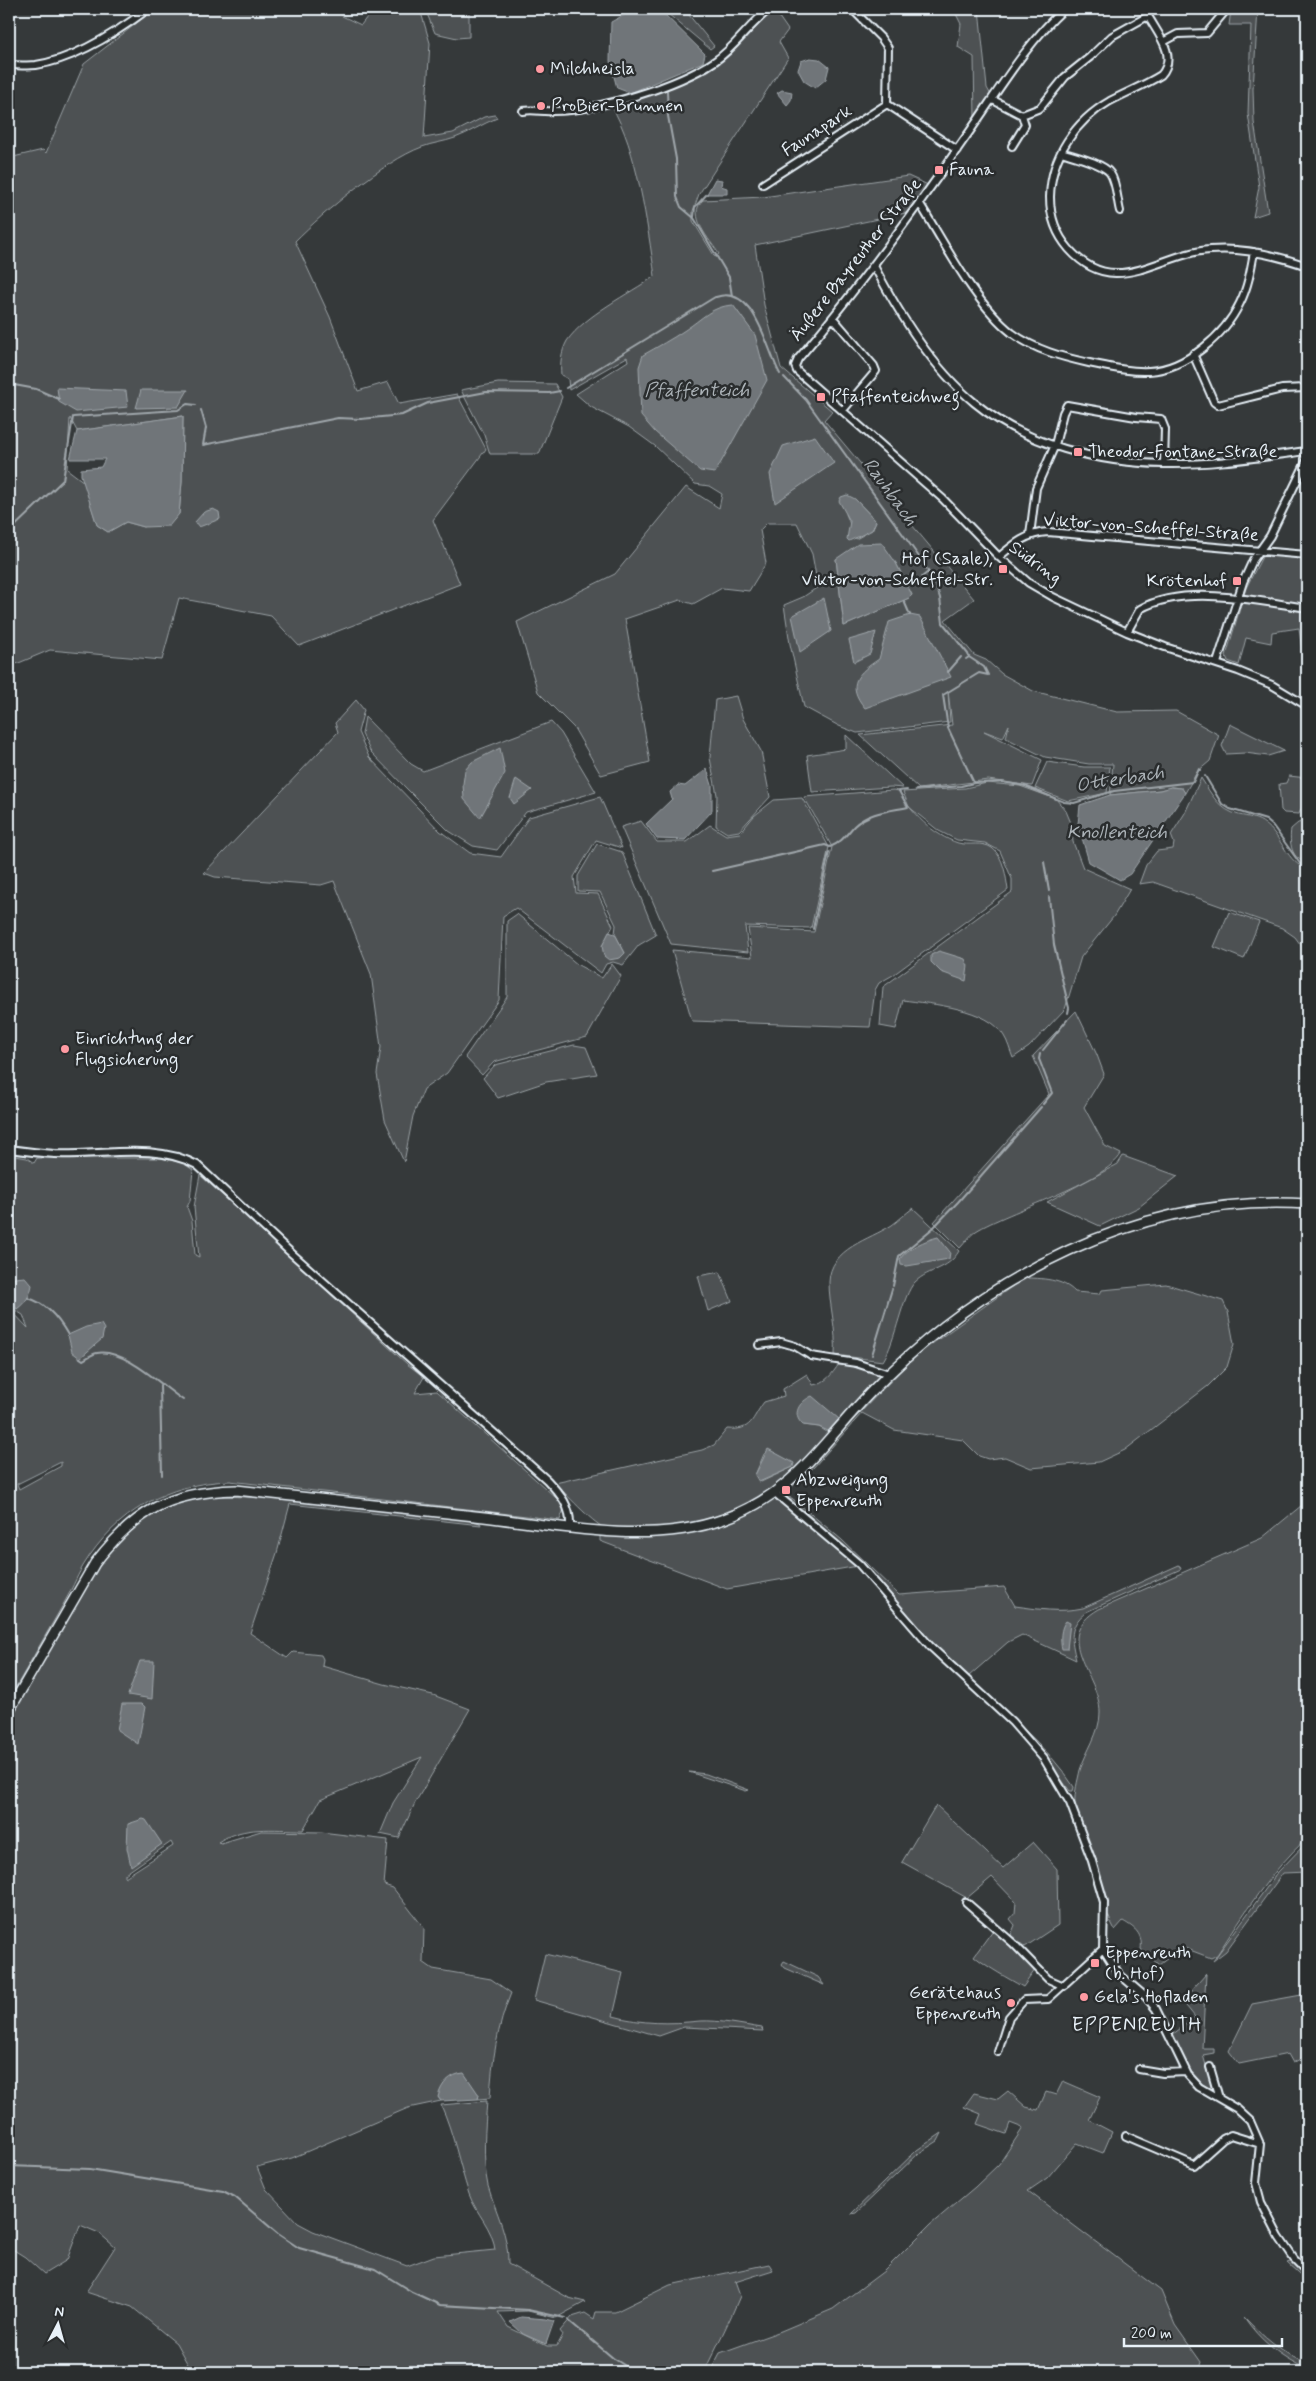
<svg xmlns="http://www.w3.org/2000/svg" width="1316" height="2381" font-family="Mynerve,sans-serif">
	<rect width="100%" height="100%" fill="#35393a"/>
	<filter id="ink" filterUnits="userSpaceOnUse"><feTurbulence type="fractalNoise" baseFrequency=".02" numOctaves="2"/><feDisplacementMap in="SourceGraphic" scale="10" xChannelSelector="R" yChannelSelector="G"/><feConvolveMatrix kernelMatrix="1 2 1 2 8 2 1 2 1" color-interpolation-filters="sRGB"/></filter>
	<g filter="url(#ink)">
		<!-- green -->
		<path fill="#4d5152" stroke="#9aa1a5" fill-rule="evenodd" d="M9 9H16L9 38Z
			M155 9H339L342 16 361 25 373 9H420L430 43 424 138 453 133 484 117 495 115 497 118C482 124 469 133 455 138 444 142 432 143 422 147 384 161 324 212 295 241L330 317 358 391 388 382 399 404 457 394 486 449 433 520 460 584 299 646 271 616 179 598 162 660 50 650 9 667V158L43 150 46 153 84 64ZM183 416 182 482 179 514 144 527 126 522 108 532 97 525 84 482 67 469 70 418 77 431Z
			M425 9H469V37L457 38 435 33Z
			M662 9H684L714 46 710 49Z
			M944 9H979L987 88 991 95 975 120 974 57 958 47 961 24 955 12Z
			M1258 9 1253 89 1254 122 1268 212 1253 217 1259 187 1248 114 1251 25H1229L1231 10Z
			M774 10 788 30 779 42 788 58 699 194 693 211V221L715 257 719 254C710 240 686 215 703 200L763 197 908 176 928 185 906 213 755 245 764 305 781 368 832 411 824 420 974 599 945 620 974 655 986 660 1002 674 1033 691 1117 712 1176 711 1219 735 1210 761 1197 772 1185 793 1181 788 1171 787 1160 790 1110 795 1113 764H1089L1045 757 1006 738 1009 725 1003 738 984 731 1042 760 1032 786 988 780 919 789 860 735 952 725 948 691 950 722 857 733 839 726 804 707 790 644 784 605 803 597 818 587 812 554 797 523H767L760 530 766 563 749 591 722 588 693 604 680 600 625 619 650 762 601 775 574 728 538 692 517 622 615 574 686 487 719 508 722 494 709 486 695 484 655 446 629 427 591 407 576 394 628 361 627 357 569 390 568 379 561 375C560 363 561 352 567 341 585 315 629 294 655 276 647 225 638 150 611 105L704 70 707 72 729 55ZM855 499 876 521 872 530 856 539C851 530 850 523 846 514ZM836 559 896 563 912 595 909 598 844 626Z
			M498 383 555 384 562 397 539 454H490L484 435 461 390Z
			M1263 555 1307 558V658L1303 659 1299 628 1272 632 1271 643 1246 638 1239 665 1228 661 1226 656 1246 588Z
			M736 696 743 719 761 751 770 797 739 831 727 833 716 826 717 795 710 758 715 700Z
			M356 700 364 710 358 732 369 757 440 831 470 853 501 857 529 817 600 797 622 848 596 840 574 877 576 893 598 894 613 926 602 946 625 953 615 934 616 925 600 892 578 891V876L597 844 622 852 656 935 639 945 623 965 613 962 606 964 601 973 516 908 503 916 499 1000 447 1073 424 1089 413 1116 404 1162 385 1120 377 1074 381 1047 371 974 334 881 321 885 215 877 204 873 338 732 335 723Z
			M365 717 411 764 423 771 551 722 561 733 596 792 526 812 497 850 473 846 449 831 406 788 370 751 362 734Z
			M1230 724 1284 751 1268 756 1245 753 1226 754 1222 746Z
			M846 735 903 788 891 787 812 792 807 755 846 749Z
			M1047 762 1084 767H1110L1107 793 1068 801 1035 788Z
			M1289 776 1307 778 1303 805 1299 814 1284 813 1281 810 1279 784 1286 783Z
			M1201 778C1212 795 1219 810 1239 815 1248 817 1258 818 1265 824 1281 835 1288 865 1307 868V963L1303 948 1295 937 1282 928 1153 882 1139 884 1146 865 1157 851 1173 849 1174 843 1171 835 1185 813Z
			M987 783 1020 786 1056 799 1066 811 1071 823 1073 842 1083 868 1130 889 1114 916 1081 957 1065 1009 1029 1047 1013 1058C1010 1051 1008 1042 1004 1036 989 1008 931 1004 903 1000L896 1029 880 1026 883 987 1012 892V879L1000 851 985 843 957 840 939 831 909 807 903 792 965 788Z
			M893 790 899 791C911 813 933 835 958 843 969 846 982 841 992 848 1004 857 1006 877 1008 890L893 975 879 983 875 990 870 1027 692 1021 672 950 752 957 748 928 814 932 832 847 804 797Z
			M802 798 829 847 811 928 745 926 748 952 671 944 621 827 641 821 657 842H687L710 825 726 835 740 833 754 816 774 800Z
			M1307 821V862C1291 860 1289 842 1291 829L1298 823Z
			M1229 912 1259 922 1244 959 1214 947Z
			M517 914 578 965 602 978 612 964 621 976 587 1037 494 1062 482 1075 465 1057 507 997V921Z
			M1076 1011 1097 1055 1104 1074 1084 1107 1105 1146 1121 1154C1106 1182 1006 1212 976 1231 970 1235 965 1243 960 1248L934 1222 1049 1094 1033 1056Z
			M574 1045 586 1047 597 1074 546 1082 498 1098 483 1078 495 1065Z
			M9 1155 27 1158 34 1163 37 1158H160L183 1163 193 1170 190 1201 187 1207 192 1221 195 1255 199 1257 194 1207 200 1175 407 1364 424 1377 415 1393 437 1391 565 1506 560 1520 230 1481C167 1483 116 1512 83 1566 76 1578 71 1591 64 1603 46 1635 27 1667 9 1699V1308L28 1328 23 1315 13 1309 9 1302ZM61 1462V1466L19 1489 17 1484Z
			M1123 1156 1178 1176 1139 1207 1100 1226 1047 1202 1118 1164Z
			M913 1208 959 1251C947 1271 930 1268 915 1282 902 1295 896 1341 883 1361L835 1355C837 1330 829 1306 829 1282 830 1248 869 1240 892 1225 899 1220 906 1213 913 1208Z
			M720 1272 732 1301 708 1311 698 1276Z
			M1024 1278C1041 1278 1063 1279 1075 1292L1100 1294 1102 1290 1166 1284 1223 1301 1228 1312 1234 1344 1227 1367 1208 1386 1125 1450 1099 1462 1031 1468 1005 1457 988 1459 979 1456 963 1440 894 1430 862 1413 813 1468 788 1490 787 1494 842 1540 899 1595 1004 1587 1015 1606C1038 1609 1059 1613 1083 1608L1179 1565 1181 1569 1086 1612C1068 1627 1071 1639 1076 1660L1022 1635 1008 1642 969 1676C1003 1713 1046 1743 1074 1787L1073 1791H1070L1037 1747 941 1656 878 1579 854 1555 785 1494 790 1485 915 1356Z
			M839 1364 862 1367 878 1372 879 1375C851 1406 826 1441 796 1469 758 1505 707 1525 655 1529 640 1530 617 1533 603 1527 592 1522 565 1493 555 1483L702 1450 714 1445 727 1429C753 1431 751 1419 764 1402L784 1396 783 1389 807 1374 813 1385C826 1383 832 1374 839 1364ZM838 1419 827 1432 819 1427 804 1425ZM770 1450 793 1467 761 1482 755 1475 764 1454Z
			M206 1495 283 1499 461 1518 480 1523 481 1525 290 1504 277 1553 250 1633 287 1658 293 1652 321 1655 323 1659 322 1666 384 1684 433 1695 470 1709 415 1803 399 1838 380 1834 393 1803 422 1757 320 1800 303 1830C273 1830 244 1825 218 1842L221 1843 261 1831 321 1832 388 1840 384 1885 393 1888 424 1928 423 1962 433 1969 491 1979 511 1993C497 2027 492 2061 490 2098L478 2099 479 2094 438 2097 441 2101 408 2108 292 2158 257 2167 266 2189 298 2223 313 2231 407 2266 434 2256 495 2250C493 2228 476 2214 469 2194 459 2164 454 2134 441 2105L487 2101C485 2128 482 2159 488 2186 496 2213 509 2235 508 2264L569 2298 585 2302 556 2318 528 2311 498 2312 508 2327 547 2346H557L563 2335 560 2331 572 2317 585 2313 594 2319 596 2312H615L670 2285 769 2264 773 2270 735 2282 740 2296C729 2323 716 2347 704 2372H192L176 2343 132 2307 86 2292 115 2247 99 2233 80 2225 67 2260 44 2274 25 2257 9 2247V1717L96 1564 114 1541 159 1508ZM171 1842 173 1846 125 1877V1874Z
			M772 1497 777 1498 858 1566 727 1589 600 1541V1533L653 1536 693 1530Z
			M1307 1501V1838C1270 1872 1244 1913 1217 1955L1211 1958 1182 1947 1159 1965 1141 1949C1143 1934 1135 1928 1123 1921L1115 1930C1102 1907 1100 1883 1094 1858 1089 1840 1077 1822 1075 1804 1074 1793 1078 1780 1080 1770 1086 1751 1100 1733 1100 1713 1100 1674 1049 1638 1099 1609L1262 1538Z
			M689 1772 706 1774 749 1790 746 1791Z
			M936 1805 1003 1868 1033 1842 1057 1869 1058 1925 1025 1947 1011 1935 1015 1925 1010 1919 1015 1913 1016 1902 992 1877 967 1898 902 1862Z
			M1307 1842V1872L1283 1873 1226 1951 1213 1961 1278 1872Z
			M993 1930 1035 1970 1023 1987C1006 1977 990 1969 974 1956Z
			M545 1954 623 1973 613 2016C642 2024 670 2024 700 2021 720 2020 742 2025 762 2028L763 2031 684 2027 659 2036 534 2000Z
			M784 1961 818 1977 824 1985 785 1968 782 1964Z
			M1206 1974 1202 2048H1214V2053L1203 2055 1213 2089H1209C1190 2077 1182 2055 1172 2035L1195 2017 1182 2001Z
			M1307 1994V2055L1293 2063 1288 2054 1239 2064 1229 2051 1252 2004Z
			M1063 2081 1100 2097 1089 2120 1112 2132 1103 2153 1077 2143 1047 2178 1028 2191 1161 2291 1175 2325 1201 2362 1198 2372H710L720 2353 781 2331 833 2309 884 2271 930 2225 975 2187 999 2164 1023 2128 1010 2123 1006 2134 977 2124 981 2114 964 2107 974 2093 998 2099 1008 2091 1026 2107 1038 2110 1046 2092 1056 2095Z
			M942 2133 938 2141 919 2153 856 2213 851 2214 917 2150Z
			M1293 2261 1307 2276V2281L1287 2263Z
			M1244 2317C1263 2337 1282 2353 1307 2364V2369C1281 2357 1260 2341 1244 2317Z"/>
		<!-- water -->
		<path fill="#707579" stroke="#a0a7ac" d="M635 9H659L705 54 703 62 630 93 617 88 610 61 611 22Z
			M810 58 819 59 829 67 826 79 815 88 804 81 798 70 801 61Z
			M782 90 792 92 791 100 787 105 777 93Z
			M715 179 722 180 721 186 727 188V194H707Z
			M733 305 755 335 767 380 715 473 700 471 655 432 641 416 639 367 643 355C657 347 672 339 685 330 702 319 712 306 733 305Z
			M57 388 126 391 128 407 76 412 59 402Z
			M141 390H188L178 407 136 408Z
			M183 416 182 482 179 514 169 526 144 527 126 522 108 532 97 525 81 475V469L101 467 105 459H70L77 431Z
			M815 436 834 463 775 503 770 474 783 446Z
			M847 495 855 499 876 521 872 530 849 541 847 539 850 521 839 501 841 497Z
			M213 509 219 512 220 519 199 527 195 522 204 512Z
			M882 543 896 563 912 595 909 598 844 626 836 559 858 544Z
			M824 598 831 631 800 652 792 616Z
			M910 615 920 617 951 677 865 708C845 684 858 673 879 659L889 622Z
			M876 632 870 654 854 662 849 640Z
			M500 748 505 773 480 818 464 799 463 784 465 770 472 762Z
			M707 769 712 785V811L685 840 657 839 646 824 672 799 670 792 678 785 685 786Z
			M516 779 532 790 514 804 510 798Z
			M1171 787 1182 788 1185 793 1130 874 1120 880 1089 862 1078 824 1080 805 1110 795 1160 790Z
			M609 932 615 934 625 953 620 958 609 960 604 956 602 946Z
			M939 951 965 959 968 966 966 981 941 972 931 962V955Z
			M938 1237 950 1252 949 1259 907 1266 901 1265 900 1259C907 1248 926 1240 938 1237Z
			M25 1277 32 1285C30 1296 26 1302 17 1309L9 1300V1284L15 1278Z
			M101 1324 104 1329 102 1339 80 1358 72 1352 68 1335 86 1327Z
			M812 1396 839 1419 828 1431 819 1427 803 1425C791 1414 799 1402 812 1396Z
			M768 1449 794 1463 793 1467 759 1482 755 1475Z
			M1066 1621 1070 1623 1067 1649H1062C1060 1640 1060 1628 1066 1621Z
			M140 1661H154L152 1699 128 1695Z
			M122 1704H142L145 1707 138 1744 117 1730Z
			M143 1819 146 1820 162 1844 131 1866 127 1848 128 1824Z
			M464 2073 479 2095 478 2099 441 2101 438 2097C441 2084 450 2074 464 2073Z
			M521 2317 546 2319 554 2321 546 2344 523 2334 510 2322Z"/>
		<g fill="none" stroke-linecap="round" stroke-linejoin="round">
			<!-- stream -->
			<path stroke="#a0a7ac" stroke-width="2" d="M667 91 668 116 676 159 677 197 681 207 694 218 729 277 732 296
				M694 217 695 207 707 194
				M716 297C755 283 767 351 780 374
				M784 377 806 400 917 554 935 582 940 598 943 623 968 654 969 657 966 659
				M9 384 36 389 59 399
				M566 388 715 297
				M201 410 206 428 203 445 338 418 361 419 402 415 428 403 486 392 549 393 560 391
				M9 532 63 480 73 417 178 410 187 404 196 405
				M922 577 928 572
				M906 585 918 580
				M904 601 910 615
				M969 657 984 667 988 675 979 673 943 695 948 728 974 783 1002 782 1025 786 1064 802 1074 803 1114 791 1193 782 1199 769 1200 770
				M948 672 961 657
				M1205 776 1222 804 1230 809 1266 820 1273 826 1301 865 1307 866
				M916 790 961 786 974 783
				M1044 862 1049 891
				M712 871 825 845 830 847C842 842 846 835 854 826 869 812 889 811 908 807L899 791 907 790
				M1049 897 1054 945 1069 1008 1068 1013
				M813 929 829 852
				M1043 1050 1067 1020
				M1040 1054 1039 1059 1052 1093 1043 1104
				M893 1286 899 1256 933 1228 958 1202 1041 1107
				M28 1298C46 1303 59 1319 68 1335
				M872 1355 892 1289
				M80 1358 83 1360C87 1358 92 1354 97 1353 124 1348 162 1386 183 1400
				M160 1385 162 1475
				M9 2166 90 2169 223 2191 235 2197 278 2234 299 2248 375 2269 412 2292 440 2305 528 2310 565 2318
				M568 2320 613 2358 635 2372"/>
			<defs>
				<path id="minor" d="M852 9 881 38 888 48 887 104
					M1064 9C1025 44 994 98 963 141 911 216 858 289 798 359L795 366 797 371 943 499 999 557 1029 583 1053 597 1127 632 1165 647 1238 671 1272 685 1307 706
					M1148 9V16C1158 34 1178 56 1161 75 1145 85 1127 92 1110 101 1075 121 1051 156 1050 197 1050 217 1056 234 1069 249 1115 301 1159 253 1210 250 1243 247 1276 255 1307 266
					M1163 42 1178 34 1207 33 1227 9
					M9 65C17 65 27 66 36 65 76 59 116 33 148 9
					M993 100 1022 115 1025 125 1012 146
					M523 111C533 109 543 112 553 111 598 111 678 86 715 61 736 47 749 24 770 9
					M1022 115 1040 108 1065 77 1090 57 1112 36 1148 16
					M1061 152C1073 156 1103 163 1110 173 1117 183 1117 200 1120 211
					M763 184 887 104 957 150
					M920 204C945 244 975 304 1012 333 1035 350 1062 357 1089 363 1109 367 1129 372 1149 371 1186 369 1225 335 1240 303 1248 287 1251 269 1254 252
					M874 266C900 315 932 368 975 403 1026 445 1099 463 1164 464 1212 465 1260 457 1307 451
					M833 318 874 366 876 371 843 410
					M1193 354 1214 402 1218 405 1282 389 1307 388
					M1030 535 1036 488 1055 445 1063 413 1067 405 1136 417 1161 419 1165 429 1164 464
					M999 557C1014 544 1027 533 1048 532L1307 555
					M1127 632 1140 609C1185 584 1258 601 1307 608
					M1217 663 1243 582 1253 560 1270 536 1307 460
					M9 1149C24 1151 40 1153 55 1154 101 1156 155 1142 197 1165L289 1251 547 1480C561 1495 571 1506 570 1527
					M759 1345 781 1342 795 1346 811 1356 856 1363 889 1374
					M775 1493 859 1564 930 1646 1012 1722 1044 1759 1070 1803 1092 1861 1104 1902 1103 1949 1119 1974 1146 1997 1156 2009 1188 2075 1199 2087 1237 2109 1250 2121 1260 2144 1256 2183 1261 2202 1279 2237 1294 2259 1307 2272
					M966 1902 1013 1943 1048 1979 1064 1986
					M998 2052 1009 2017 1024 2000 1048 1999 1103 1949
					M1210 2067 1219 2098
					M1139 2069 1163 2073 1186 2072
					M1126 2136 1194 2165 1223 2139 1231 2135 1260 2144"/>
				<path id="major" d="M9 1711 95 1563C136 1510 169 1492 236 1490 319 1499 401 1508 484 1517 561 1526 649 1546 724 1519 794 1494 822 1443 870 1393 983 1276 1141 1193 1307 1204"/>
			</defs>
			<!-- minor casing -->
			<use href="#minor" stroke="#e8f1f8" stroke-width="10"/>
			<!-- major casing -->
			<use href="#major" stroke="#e8f1f8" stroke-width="12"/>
			<!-- minor -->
			<use href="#minor" stroke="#2a2d2e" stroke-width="6"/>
			<!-- major -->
			<use href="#major" stroke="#2a2d2e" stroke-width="9"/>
		</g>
	</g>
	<!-- markers -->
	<g fill="#ff9aa2" stroke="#2a2d2e" stroke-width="2">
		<circle cx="540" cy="69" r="5"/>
		<circle cx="541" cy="106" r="5"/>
		<rect x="934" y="165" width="10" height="10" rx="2.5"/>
		<rect x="816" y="392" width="10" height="10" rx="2.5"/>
		<rect x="1073" y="447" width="10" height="10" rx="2.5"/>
		<rect x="998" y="564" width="10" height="10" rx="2.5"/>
		<rect x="1232" y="576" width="10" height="10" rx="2.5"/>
		<circle cx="65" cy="1049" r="5"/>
		<rect x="781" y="1485" width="10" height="10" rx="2.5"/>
		<rect x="1090" y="1958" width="10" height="10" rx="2.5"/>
		<circle cx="1084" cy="1997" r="5"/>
		<circle cx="1011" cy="2003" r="5"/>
	</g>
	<g text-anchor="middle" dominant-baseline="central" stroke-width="5" stroke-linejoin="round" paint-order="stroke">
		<!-- poi labels -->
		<g font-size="18" fill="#e8f1f8" stroke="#2a2d2e" text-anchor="start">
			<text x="550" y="69">Milchheisla</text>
			<text x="551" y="106">ProBier-Brunnen</text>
			<text x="949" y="170">Fauna</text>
			<text x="831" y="397">Pfaffenteichweg</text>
			<text x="1088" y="452">Theodor-Fontane-Straße</text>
			<text x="993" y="559" text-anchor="end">Hof (Saale),<tspan x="993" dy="21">Viktor-von-Scheffel-Str.</tspan></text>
			<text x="1227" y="581" text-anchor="end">Krötenhof</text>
			<text x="75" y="1039">Einrichtung der<tspan x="75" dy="21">Flugsicherung</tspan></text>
			<text x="796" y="1480">Abzweigung<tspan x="796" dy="21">Eppenreuth</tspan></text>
			<text x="1105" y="1953">Eppenreuth<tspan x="1105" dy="21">(b. Hof)</tspan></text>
			<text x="1001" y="1993" text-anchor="end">Gerätehaus<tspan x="1001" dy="21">Eppenreuth</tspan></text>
			<text x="1094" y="1997">Gela's Hofladen</text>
		</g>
		<!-- street labels -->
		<g font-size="18" fill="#e8f1f8" stroke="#2a2d2e">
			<text transform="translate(817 131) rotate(-33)">Faunapark</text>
			<text transform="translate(856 260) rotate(-52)">Äußere Bayreuther Straße</text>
			<text transform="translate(1151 528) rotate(4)">Viktor-von-Scheffel-Straße</text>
			<text transform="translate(1035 563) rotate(36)">Südring</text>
		</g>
		<!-- water labels -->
		<g font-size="19" font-style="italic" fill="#acb3b8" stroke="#2a2d2e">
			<text x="697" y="390">Pfaffenteich</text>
			<text transform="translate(890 492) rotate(54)">Rauhbach</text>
			<text transform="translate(1120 779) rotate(-9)">Otterbach</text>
			<text x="1117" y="832">Knollenteich</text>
		</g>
		<!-- quarter labels -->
		<g font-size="20" letter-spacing="1" fill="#e8f1f8" stroke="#2a2d2e">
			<text x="1137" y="2025">EPPENREUTH</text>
		</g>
	</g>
	<!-- margin -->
	<rect width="1316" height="2381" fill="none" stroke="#2a2d2e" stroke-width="30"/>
	<rect x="15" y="15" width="1286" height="2351" fill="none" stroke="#e8f1f8" stroke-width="2" filter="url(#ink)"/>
	<!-- north arrow -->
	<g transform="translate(58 2324) rotate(6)" stroke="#2a2d2e" stroke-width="4" paint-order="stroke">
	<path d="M0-4L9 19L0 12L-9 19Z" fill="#e8f1f8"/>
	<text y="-8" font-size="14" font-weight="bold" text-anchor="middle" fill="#e8f1f8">N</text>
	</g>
	<!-- scale -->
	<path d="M1124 2338v8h158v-8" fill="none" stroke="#e8f1f8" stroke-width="2.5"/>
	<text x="1131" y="2338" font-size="15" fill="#e8f1f8" stroke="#2a2d2e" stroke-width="4" paint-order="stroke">200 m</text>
</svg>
